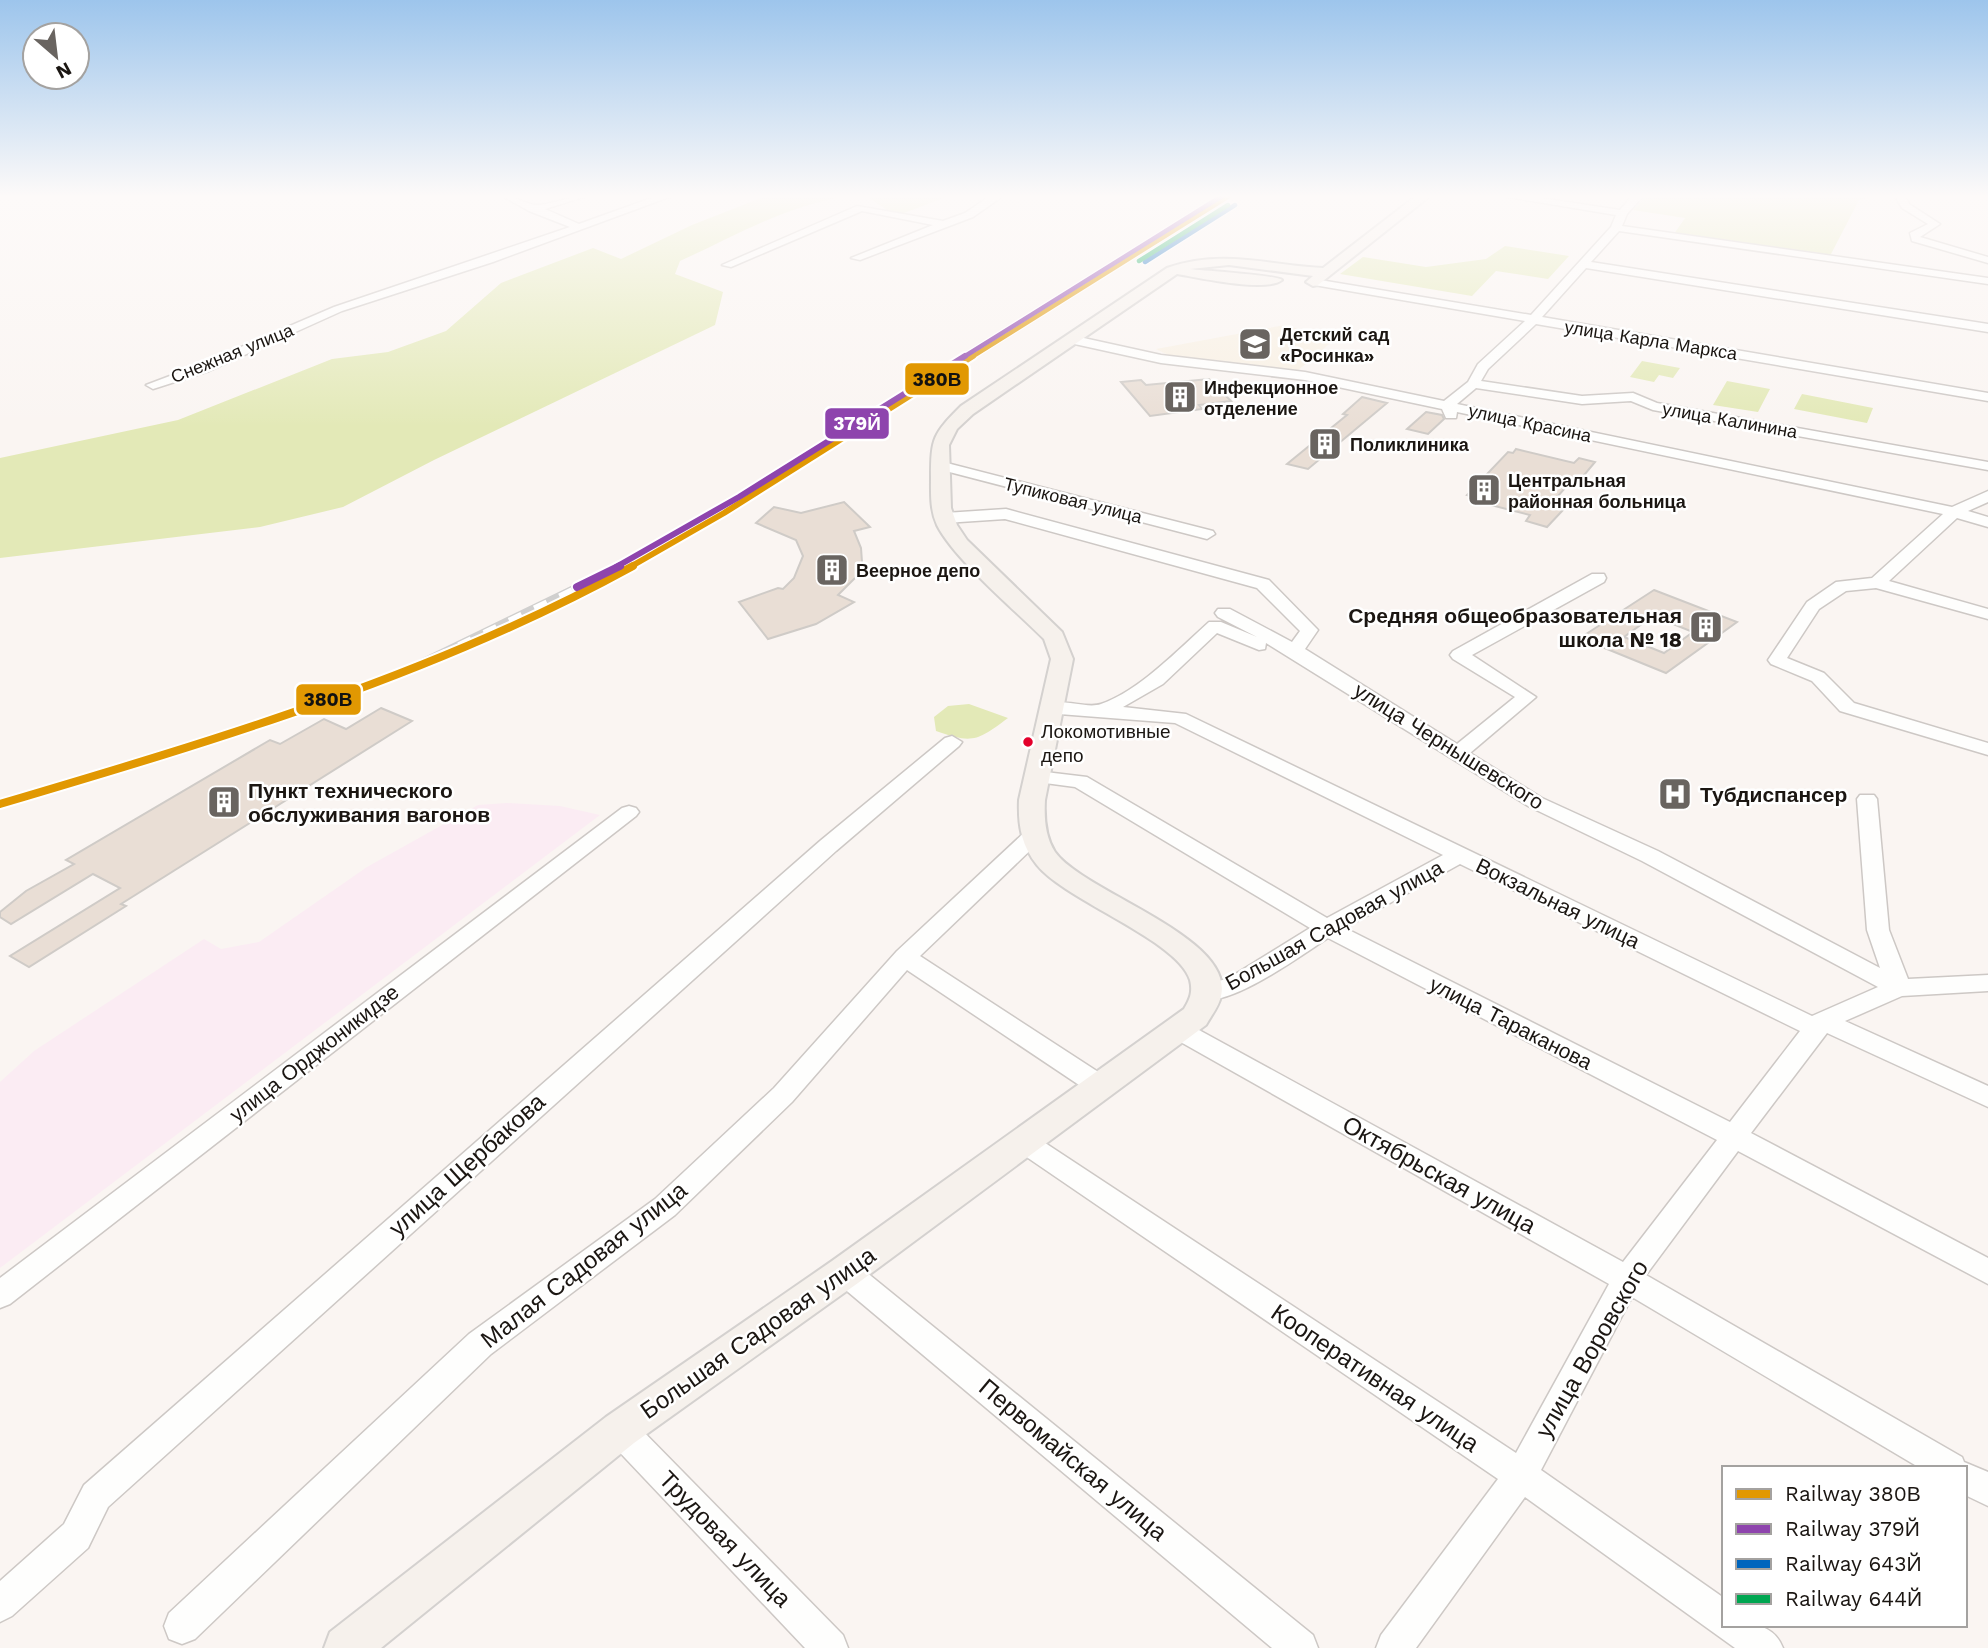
<svg xmlns="http://www.w3.org/2000/svg" width="1988" height="1648" font-family="'Work Sans',sans-serif">
	<rect width="100%" height="100%" fill="#faf5f2"/>
	<!-- industrial -->
	<path fill="#fbecf3" d="M507 803 560 806 600 815 0 1268V1082L34 1051 204 939 221 949 259 942 367 867 478 805Z"/>
	<!-- education -->
	<path fill="#f8f0e3" d="M1285 325 1335 339 1296 372 1172 357 1156 349Z"/>
	<!-- green -->
	<path fill="#e3e9b7" d="M766 196H853C792 202 735 236 680 261L675 274 723 292 715 325 434 460 343 507 260 527 0 558V458L178 420 332 359 388 352 446 331 501 283 593 248 621 259 692 225Z
		M866 196H949L896 216Z
		M1646 196H1879L1859 200 1830 256 1674 234 1685 218 1633 210Z
		M1505 246 1569 256 1548 279 1496 271 1472 296 1340 274 1363 257 1426 267 1486 259Z
		M1642 361 1680 368 1673 378 1659 375 1654 382 1630 377Z
		M1727 381 1770 389 1758 412 1713 405Z
		M1802 394 1873 408 1867 423 1794 409Z
		M969 704 1008 718C977 741 973 744 936 731L934 717 948 706Z"/>
	<!-- building -->
	<path fill="#e9ded5" stroke="#cfcbc7" stroke-width="2" fill-rule="evenodd" d="M1209 379 1231 401 1199 405 1202 409 1150 416 1121 382 1141 380 1146 385Z
		M1362 397 1387 403 1308 469 1287 464 1347 415 1343 414Z
		M1426 412 1442 415 1444 419 1428 434 1407 429Z
		M1516 449 1574 463 1579 458 1595 462 1580 480 1573 479 1549 506 1563 510 1547 527 1526 521 1530 515 1471 500 1473 497 1467 495 1508 452 1513 453Z
		M844 502 870 527 854 531 861 548 862 562 859 574 838 595 854 602 816 624 768 639 739 602 778 588 783 589 794 578 803 556 796 540 756 523 774 507 801 513Z
		M1654 590 1737 622 1666 673 1580 638ZM1653 616 1693 632 1664 653 1624 637Z
		M381 708 412 721 121 904 126 906 29 967 10 956 120 888 93 874 11 924 0 917V912L26 891 74 864 66 860 270 740 280 744 324 719 346 729Z"/>
	<g fill="none" stroke-linecap="round" stroke-linejoin="round">
		<defs>
			<path id="minor" d="M502 196C515 196 523 203 535 205 545 206 571 196 587 196L545 209 579 224 657 196H672L493 262 342 311 209 371 153 389 146 385 199 365 334 307 570 227 529 211Z
				M990 196H1003L973 217 860 260 851 258 933 225 862 211 731 267 722 265 857 206 943 221 965 213Z
				M1502 196H1528L1620 210 1632 196H1643L1627 214 1622 226 1988 278V284L1619 231 1591 262 1988 324V332L1586 268 1542 317 1988 393V401L1536 324 1488 369 1481 381 1582 396 1633 393 1657 403 1988 462V470L1653 410 1631 401 1582 404 1476 388 1457 404 1952 507 1988 491V502L1968 511 1988 517V527L1957 518 1889 581 1988 609V619L1876 588 1846 591 1819 609 1787 658 1824 673 1854 703 1988 743V755L1840 711 1812 681 1771 664 1768 660 1807 602 1836 582 1872 578 1943 514 1457 412 1456 418H1446L1442 409 1305 380 1161 363 1070 343 1064 339 1070 335 1161 355 1305 372 1444 401 1468 382 1478 364 1525 321 1314 285 1308 282 1314 279 1531 315 1611 227 1616 215Z
				M1895 196H1905L1909 204 1940 224 1920 237 1988 257V263L1912 241 1910 233 1928 224 1902 208Z
				M939 461 1213 531 1215 534 1207 539 934 468 932 465 934 462Z
				M1006 509 1269 580 1318 630 1305 649 1457 744 1515 697 1453 659 1450 655 1453 651 1592 574H1604L1606 578 1604 582 1472 655 1536 697 1470 753 1542 798 1658 851 1880 968 1867 930 1857 799 1860 795H1874L1877 799 1889 930 1908 979 1988 975V991L1902 996 1845 1021 1988 1086V1107L1827 1033 1751 1133 1988 1258V1284L1738 1151 1646 1275 1962 1457 1964 1462 1988 1472V1506L1965 1495V1468H1920L1632 1297 1541 1470 1724 1598V1625C1750 1625 1772 1621 1783 1648H1735L1525 1497 1416 1648H1376L1381 1635 1498 1479 1015 1149 1011 1142 1015 1135 1024 1132 1033 1135 1516 1453 1609 1284 1170 1036 1167 1030 1170 1024 1179 1021 1188 1024 1623 1262 1717 1140 1328 938C1300 956 1230 1008 1199 999L1195 993 1199 987 1229 978 1310 928 1075 787 1030 781 1027 777 1030 773 1037 771 1087 777 1327 918 1443 855 1175 723 1046 713 1044 709C1055 694 1085 710 1101 704 1139 691 1179 649 1209 622H1221L1257 637 1218 617 1215 613 1218 609H1230L1292 642 1300 631 1257 588 1005 519 945 523 937 518 945 513ZM1217 633 1259 650 1265 649 1266 643 1528 806 1642 861 1878 987 1812 1016 1186 714 1123 707 1163 684ZM1460 864 1800 1031 1730 1122 1345 928Z
				M952 736 962 742 959 746 836 851 108 1507 88 1548 12 1616 0 1622V1581L64 1524 84 1485 820 841 945 738Z
				M629 806 636 808 639 812 636 816 10 1304 0 1308V1278L622 808Z
				M1034 828 1041 830 1045 835 1041 840 920 956 1109 1079 1113 1086 1109 1093 1100 1096 1091 1093 907 970 792 1102 675 1215 491 1354 195 1639 182 1644 169 1639 164 1626 169 1613 469 1334 655 1199 774 1088 897 951 1027 830Z
				M845 1260 855 1263 1313 1635 1318 1648H1272L835 1281 830 1272 835 1263Z
				M620 1415 631 1419 843 1635 848 1648H805L609 1441 604 1430 609 1419Z"/>
			<path id="major" d="M1416 196H1430L1318 285 1313 286 1306 282 1313 276 1229 265 1190 269C1205 271 1276 275 1282 280 1266 293 1195 277 1177 274L973 414 957 429 949 445 951 508 957 525 967 540 1062 632 1073 659 1045 800C1044 818 1045 836 1055 852 1083 892 1235 937 1221 996 1219 1006 1211 1016 1206 1025L858 1283 634 1443 381 1648H324L330 1632 606 1417 832 1261 1184 1009C1190 999 1193 992 1190 980 1178 940 1066 901 1037 865 1021 845 1018 824 1019 800L1051 659 1044 639C1015 610 954 559 937 525 930 510 931 493 931 477 931 438 933 434 961 406L1167 268C1223 249 1267 265 1323 268Z"/>
		</defs>
		<!-- minor casing -->
		<use href="#minor" stroke="#cdc8c5" stroke-width="3"/>
		<!-- major casing -->
		<use href="#major" stroke="#d4d1cf" stroke-width="4"/>
		<!-- minor -->
		<use href="#minor" fill="#fefefd" fill-rule="evenodd"/>
		<!-- major -->
		<use href="#major" fill="#f6f1ec" fill-rule="evenodd"/>
		<defs>
			<path id="rail" d="M408 669 577 587"/>
		</defs>
		<!-- rail casing -->
		<use href="#rail" stroke="#d0cfce" stroke-width="7"/>
		<!-- rail -->
		<use href="#rail" stroke="#fff" stroke-width="4.5" stroke-dasharray="14" stroke-linecap="butt"/>
		<defs>
			<path id="rail-1-far2" d="M970 358 1229 196"/>
			<path id="rail-1-far1" d="M630 567 724 513 973 356"/>
			<path id="rail-1" d="M0 804C216 740 435 675 633 566"/>
			<path id="rail-2-far2" d="M962 358 1222 196"/>
			<path id="rail-2-far1" d="M616 567 739 497 965 356"/>
			<path id="rail-2" d="M577 587 620 566"/>
			<path id="rail-3" d="M1145 262 1235 205"/>
			<path id="rail-4" d="M1139 261 1228 205"/>
		</defs>
		<!-- rail-1-far2 casing -->
		<use href="#rail-1-far2" stroke="#fff" stroke-width="7"/>
		<!-- rail-1-far1 casing -->
		<use href="#rail-1-far1" stroke="#fff" stroke-width="10"/>
		<!-- rail-1 casing -->
		<use href="#rail-1" stroke="#fff" stroke-width="12"/>
		<!-- rail-2-far2 casing -->
		<use href="#rail-2-far2" stroke="#fff" stroke-width="7"/>
		<!-- rail-2-far1 casing -->
		<use href="#rail-2-far1" stroke="#fff" stroke-width="10"/>
		<!-- rail-2 casing -->
		<use href="#rail-2" stroke="#fff" stroke-width="12"/>
		<!-- rail-3 casing -->
		<use href="#rail-3" stroke="#fff" stroke-width="7"/>
		<!-- rail-4 casing -->
		<use href="#rail-4" stroke="#fff" stroke-width="7"/>
		<!-- rail-1-far2 -->
		<use href="#rail-1-far2" stroke="#e19802" stroke-width="4.5"/>
		<!-- rail-1-far1 -->
		<use href="#rail-1-far1" stroke="#e19802" stroke-width="6"/>
		<!-- rail-1 -->
		<use href="#rail-1" stroke="#e19802" stroke-width="8"/>
		<!-- rail-2-far2 -->
		<use href="#rail-2-far2" stroke="#8e44ad" stroke-width="4.5"/>
		<!-- rail-2-far1 -->
		<use href="#rail-2-far1" stroke="#8e44ad" stroke-width="6"/>
		<!-- rail-2 -->
		<use href="#rail-2" stroke="#8e44ad" stroke-width="8"/>
		<!-- rail-3 -->
		<use href="#rail-3" stroke="#0065bd" stroke-width="4.5"/>
		<!-- rail-4 -->
		<use href="#rail-4" stroke="#00a651" stroke-width="4.5"/>
	</g>
	<!-- sky -->
	<linearGradient id="sky" x2="0" y2="1"><stop stop-color="#9dc5ec"/><stop offset="0.46" stop-color="#fdfaf9"/><stop offset="1" stop-color="#fdfaf9" stop-opacity="0"/></linearGradient>
	<rect width="1988" height="427" fill="url(#sky)"/>
	<!-- icons -->
	<defs>
		<symbol id="school-square" viewBox="-11 -11 22 22"><rect x="-9" y="-9" width="18" height="18" rx="4" fill="#696460" stroke="#fff"/><path d="M0-5L7-2L0 1L-7-2ZM-4 1L0 2.5L4 1V4Q0 6-4 4Z" fill="#fff"/></symbol>
		<symbol id="building-square" viewBox="-11 -11 22 22"><rect x="-9" y="-9" width="18" height="18" rx="4" fill="#696460" stroke="#fff"/><path d="M-4-6H4V6H1V3H-1V6H-4ZM-2.5-4.3h1.7v1.8h-1.7ZM.8-4.3h1.7v1.8H.8ZM-2.5-1h1.7V.8h-1.7ZM.8-1h1.7V.8H.8Z" fill="#fff"/></symbol>
		<symbol id="hospital-square" viewBox="-11 -11 22 22"><rect x="-9" y="-9" width="18" height="18" rx="4" fill="#696460" stroke="#fff"/><path d="M-5-5h3v3.5h4V-5h3V5h-3V1.5h-4V5h-3Z" fill="#fff"/></symbol>
	</defs>
	<g fill-rule="evenodd">
		<use href="#school-square" x="1236" y="325" width="38" height="38"/>
		<use href="#building-square" x="1161" y="378" width="38" height="38"/>
		<use href="#building-square" x="1306" y="425" width="38" height="38"/>
		<use href="#building-square" x="1465" y="471" width="38" height="38"/>
		<use href="#building-square" x="813" y="551" width="38" height="38"/>
		<use href="#building-square" x="1687" y="608" width="38" height="38"/>
		<use href="#hospital-square" x="1656" y="775" width="38" height="38"/>
		<use href="#building-square" x="205" y="783" width="38" height="38"/>
	</g>
	<!-- markers -->
	<circle fill="#e4002b" stroke="#fff" stroke-width="2.5" cx="1028" cy="742" r="6"/>
	<g text-anchor="middle" dominant-baseline="central" stroke-width="5" stroke-linejoin="round" paint-order="stroke">
		<!-- far-poi labels -->
		<g font-size="18" font-weight="bold" fill="#1b1612" stroke="#fff" text-anchor="start">
			<text x="1280" y="334">Детский сад<tspan x="1280" dy="21">«Росинка»</tspan></text>
			<text x="1204" y="387">Инфекционное<tspan x="1204" dy="21">отделение</tspan></text>
			<text x="1350" y="444">Поликлиника</text>
			<text x="1508" y="480">Центральная<tspan x="1508" dy="21">районная больница</tspan></text>
			<text x="856" y="570">Веерное депо</text>
		</g>
		<!-- far-street labels -->
		<g font-size="18" fill="#1b1612" stroke="#fff">
			<text transform="translate(1651 340) rotate(9)">улица Карла Маркса</text>
			<text transform="translate(232 353) rotate(-22)">Снежная улица</text>
			<text transform="translate(1730 420) rotate(10)">улица Калинина</text>
			<text transform="translate(1530 423) rotate(12)">улица Красина</text>
			<text transform="translate(1073 500) rotate(14)">Тупиковая улица</text>
		</g>
		<!-- bus labels -->
		<g font-size="19" fill="#1b1612" stroke="#fff" text-anchor="start">
			<text x="1041" y="731">Локомотивные<tspan x="1041" dy="24">депо</tspan></text>
		</g>
		<!-- poi labels -->
		<g font-size="21" font-weight="bold" fill="#1b1612" stroke="#fff" text-anchor="start">
			<text x="1682" y="615" text-anchor="end">Средняя общеобразовательная<tspan x="1682" dy="24">школа № 18</tspan></text>
			<text x="248" y="790">Пункт технического<tspan x="248" dy="24">обслуживания вагонов</tspan></text>
			<text x="1700" y="794">Тубдиспансер</text>
		</g>
		<!-- street labels -->
		<g font-size="21" fill="#1b1612" stroke="#fff">
			<text transform="translate(1449 746) rotate(32)">улица Чернышевского</text>
			<text transform="translate(1558 903) rotate(26)">Вокзальная улица</text>
			<text transform="translate(1334 925) rotate(-29)">Большая Садовая улица</text>
			<text transform="translate(1511 1023) rotate(27)">улица Тараканова</text>
			<text transform="translate(314 1053) rotate(-38)">улица Орджоникидзе</text>
		</g>
		<!-- near-street labels -->
		<g font-size="24" fill="#1b1612" stroke="#fff">
			<text transform="translate(467 1165) rotate(-42)">улица Щербакова</text>
			<text transform="translate(1439 1175) rotate(29)">Октябрьская улица</text>
			<text transform="translate(584 1265) rotate(-38)">Малая Садовая улица</text>
			<text transform="translate(758 1333) rotate(-35)">Большая Садовая улица</text>
			<text transform="translate(1592 1349) rotate(-60)">улица Воровского</text>
			<text transform="translate(1375 1378) rotate(34)">Кооперативная улица</text>
			<text transform="translate(1073 1460) rotate(40)">Первомайская улица</text>
			<text transform="translate(725 1539) rotate(46)">Трудовая улица</text>
		</g>
	</g>
	<g stroke="#fff" stroke-width="2.5">
		<rect x="904" y="362" width="66" height="34" rx="7" fill="#e19802"/>
		<rect x="824" y="407" width="66" height="33" rx="7" fill="#8e44ad"/>
		<rect x="295" y="683" width="67" height="33" rx="7" fill="#e19802"/>
	</g>
	<g font-size="19" text-anchor="middle" font-weight="bold" fill="#fff">
		<text x="857" y="430">379Й</text>
	</g>
	<g font-size="19" text-anchor="middle" font-weight="bold" fill="#111">
		<text x="937" y="386">380В</text>
		<text x="328" y="706">380В</text>
	</g>
	<!-- legend -->
	<rect x="1722" y="1466" width="245" height="161" fill="#ffffff" stroke="#a4a2a0" stroke-width="2"/>
	<rect x="1736" y="1489" width="35" height="10" fill="#e19802" stroke="#a4a2a0" stroke-width="2"/>
	<text x="1785" y="1501" font-size="21" fill="#1b1612">Railway 380В</text>
	<rect x="1736" y="1524" width="35" height="10" fill="#8e44ad" stroke="#a4a2a0" stroke-width="2"/>
	<text x="1785" y="1536" font-size="21" fill="#1b1612">Railway 379Й</text>
	<rect x="1736" y="1559" width="35" height="10" fill="#0065bd" stroke="#a4a2a0" stroke-width="2"/>
	<text x="1785" y="1571" font-size="21" fill="#1b1612">Railway 643Й</text>
	<rect x="1736" y="1594" width="35" height="10" fill="#00a651" stroke="#a4a2a0" stroke-width="2"/>
	<text x="1785" y="1606" font-size="21" fill="#1b1612">Railway 644Й</text>
	<!-- north arrow -->
	<g transform="translate(56 56) rotate(152)"><circle r="33" fill="#ffffff" stroke="#a4a2a0" stroke-width="2"/>
	<path d="M0-5L12 26L0 18L-12 26Z" fill="#696460"/>
	<text y="-10" font-size="19" font-weight="bold" text-anchor="middle" fill="#1b1612">N</text>
	</g>
</svg>
